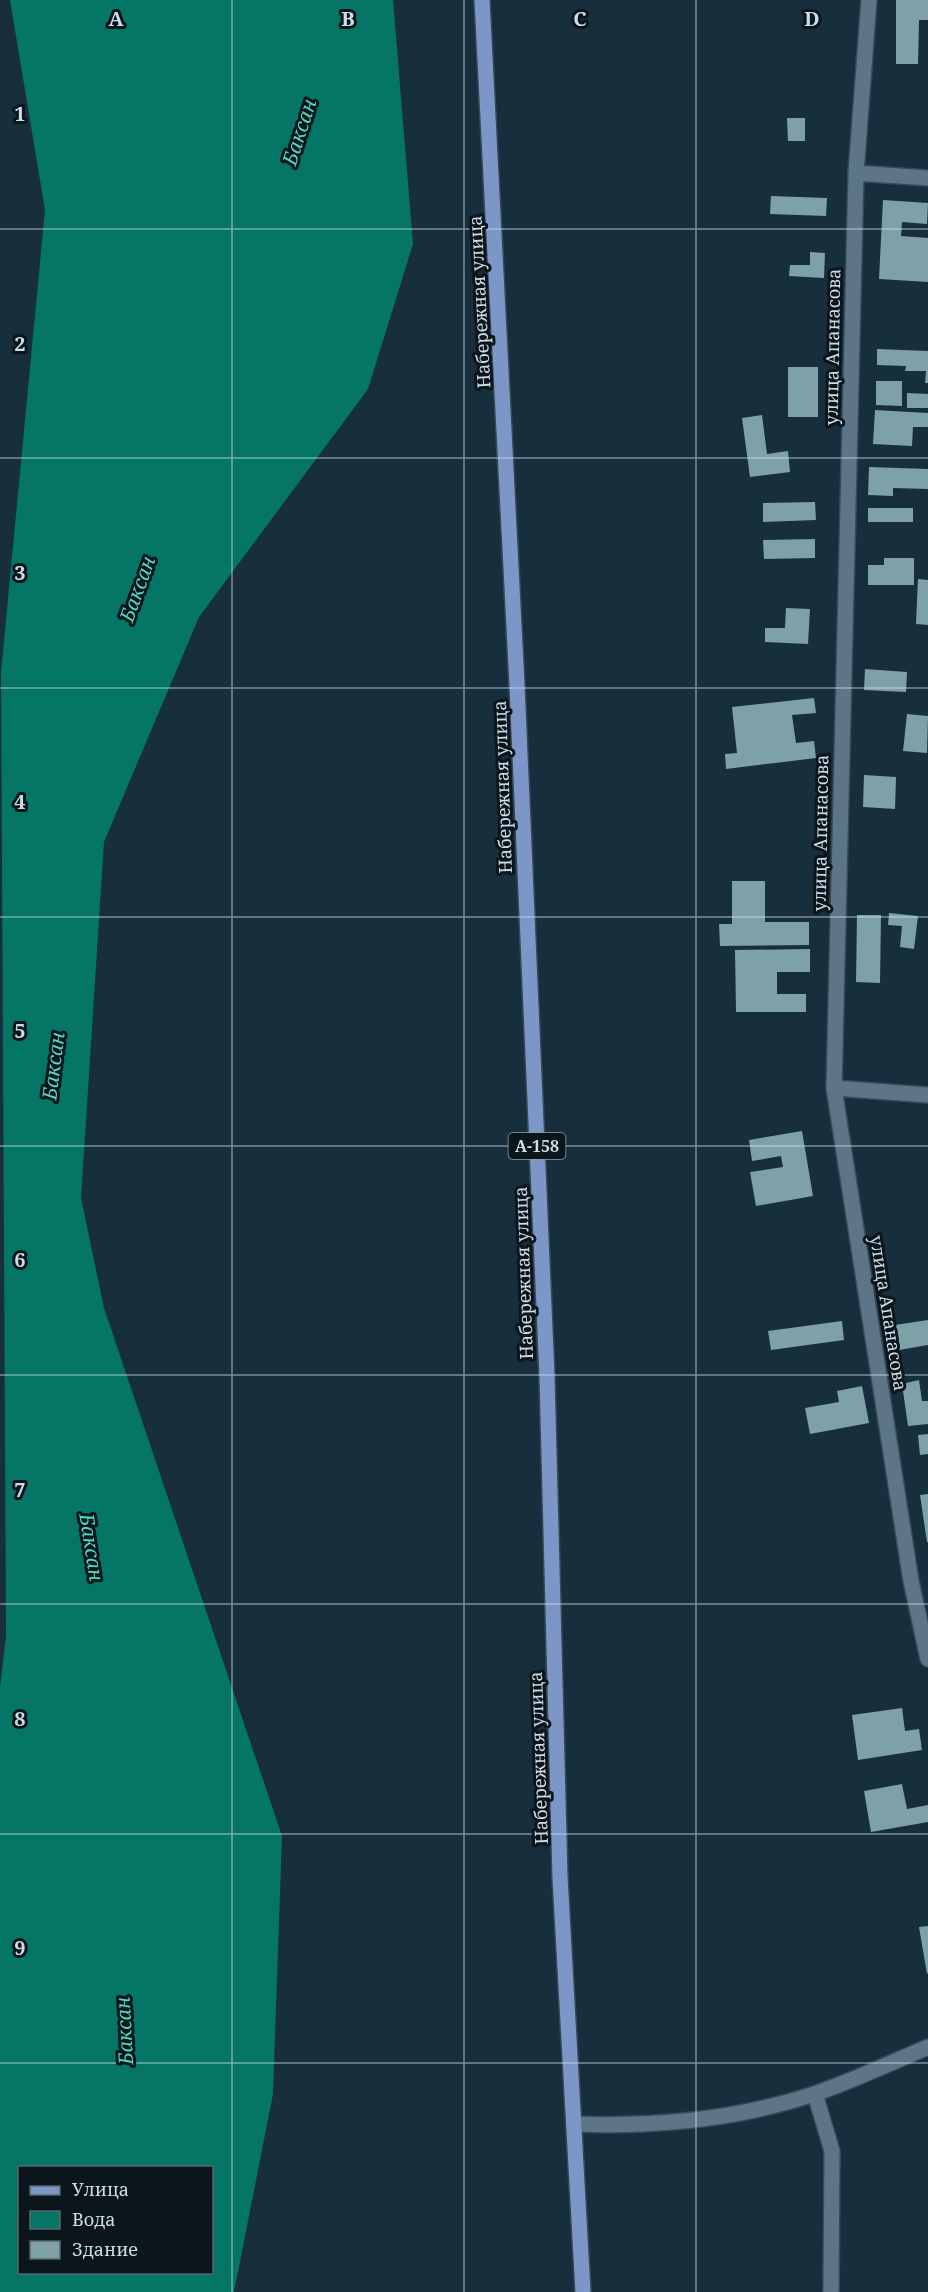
<svg xmlns="http://www.w3.org/2000/svg" width="928" height="2292" font-family="'Noto Serif',serif">
	<rect width="100%" height="100%" fill="#172e3d"/>
	<!-- water -->
	<path fill="#057565" fill-rule="evenodd" d="M10 0H393L413 244 368 389 199 617 104 842 81 1198 104 1308 282 1836 273 2094 234 2292H0V1687L6 1636 1 672 45 210ZM20 2168H212V2272H20Z"/>
	<!-- building -->
	<path fill="#7ea1a7" d="M896 0H928V20H919L918 64H896Z
		M787 118H805V141H788Z
		M771 196 827 198 826 216 770 214Z
		M883 200 928 203 927 224 902 222 901 236 928 238V282L879 279Z
		M810 252 825 253 824 278 789 276 790 265H810Z
		M877 349 928 351V383H925L926 371H905L906 366 877 365Z
		M788 367H818V417H788Z
		M876 381H902V406L876 405Z
		M907 393 928 394V408H907Z
		M875 410 928 413V427H913L912 446 873 444Z
		M762 415 767 454 788 451 790 472 750 477 742 418Z
		M869 467 928 469V489L893 488V496L868 495Z
		M815 502 816 520 763 522V503Z
		M868 508H913V522H868Z
		M815 539V558L764 559 763 540Z
		M884 558H914V585H868V565H884Z
		M918 579 928 580V625L916 624Z
		M786 608 810 609 808 644 765 642V628H785Z
		M865 669 907 672 906 692 864 690Z
		M814 698 816 713 792 715 796 743 814 741 816 758 726 769 725 754 737 753 732 707Z
		M907 714 928 716 927 753 903 751Z
		M864 775 896 777 895 809 863 807Z
		M732 881H765V922H809V945L720 946 719 924H732Z
		M889 913 918 916 914 949 900 947 902 926 888 925Z
		M857 915H881L880 983 856 982Z
		M810 949V972H777V994H806V1012H736L735 950Z
		M802 1131 813 1196 756 1206 750 1172 783 1167 781 1156 752 1161 749 1140Z
		M928 1320V1345L899 1350 895 1325Z
		M842 1321 844 1340 771 1350 768 1331Z
		M919 1380 922 1401H928V1424L908 1426 902 1384Z
		M862 1386 869 1423 810 1434 805 1408 839 1402 837 1391Z
		M928 1434V1454L920 1455 918 1435Z
		M928 1494V1542H927L920 1495Z
		M902 1708 905 1731 919 1729 922 1750 858 1760 852 1715Z
		M902 1784 907 1809 928 1805V1822L871 1832 864 1791Z
		M928 1926V1973L927 1974 919 1927Z"/>
	<g fill="none" stroke-linecap="round" stroke-linejoin="round">
		<defs>
			<path id="street" d="M869 0 856 173 834 1088 911 1581 928 1659
				M856 173 928 178
				M834 1088 928 1095
				M815 2094 832 2151 831 2292
				M574 2124C654 2127 736 2120 814 2094 852 2081 890 2063 928 2047"/>
			<path id="primary" d="M482 0 517 685 547 1376 560 1877 583 2292"/>
		</defs>
		<!-- street casing -->
		<use href="#street" stroke="#364955" stroke-width="18"/>
		<!-- primary casing -->
		<use href="#primary" stroke="#364955" stroke-width="18"/>
		<!-- street -->
		<use href="#street" stroke="#5d7687" stroke-width="15"/>
		<!-- primary -->
		<use href="#primary" stroke="#7d96c8" stroke-width="15"/>
	</g>
	<!-- grid -->
	<path fill="none" stroke="#cedce5" stroke-width="1.5" stroke-opacity="0.55" d="M232 0V2292M464 0V2292M696 0V2292M0 229H928M0 458H928M0 688H928M0 917H928M0 1146H928M0 1375H928M0 1604H928M0 1834H928M0 2063H928"/>
	<g text-anchor="middle" dominant-baseline="central" stroke-width="6" stroke-linejoin="round" paint-order="stroke">
		<!-- shield labels -->
		<rect fill="#0b151c" stroke="#94a0a9" stroke-width="1.5" x="508.5" y="1133" width="57" height="26" rx="4.5"/>
		<g font-size="16" font-weight="bold" fill="#cedce5">
			<text x="537" y="1146">А-158</text>
		</g>
		<!-- street labels -->
		<g font-size="18" fill="#cedce5" stroke="#0b151c">
			<text transform="translate(479 302) rotate(-93)">Набережная улица</text>
			<text transform="translate(832 347) rotate(-89)">улица Апанасова</text>
			<text transform="translate(502 787) rotate(-92)">Набережная улица</text>
			<text transform="translate(820 833) rotate(-89)">улица Апанасова</text>
			<text transform="translate(523 1273) rotate(-92)">Набережная улица</text>
			<text transform="translate(889 1313) rotate(81)">улица Апанасова</text>
			<text transform="translate(538 1758) rotate(-92)">Набережная улица</text>
		</g>
		<!-- water labels -->
		<g font-size="20" font-style="italic" fill="#54d8c1" stroke="#0b151c">
			<text transform="translate(299 132) rotate(-72)">Баксан</text>
			<text transform="translate(137 589) rotate(-70)">Баксан</text>
			<text transform="translate(53 1066) rotate(-83)">Баксан</text>
			<text transform="translate(92 1547) rotate(81)">Баксан</text>
			<text transform="translate(124 2031) rotate(-93)">Баксан</text>
		</g>
	</g>
	<g font-size="20" text-anchor="middle" font-weight="bold" fill="#cedce5" stroke="#0b151c" stroke-width="6" stroke-linejoin="round" paint-order="stroke">
		<text x="116" y="26">A</text>
		<text x="348" y="26">B</text>
		<text x="580" y="26">C</text>
		<text x="812" y="26">D</text>
		<text x="20" y="121">1</text>
		<text x="20" y="351">2</text>
		<text x="20" y="580">3</text>
		<text x="20" y="809">4</text>
		<text x="20" y="1038">5</text>
		<text x="20" y="1267">6</text>
		<text x="20" y="1497">7</text>
		<text x="20" y="1726">8</text>
		<text x="20" y="1955">9</text>
	</g>
	<!-- legend -->
	<rect x="18" y="2166" width="195" height="108" fill="#0b151c" stroke="#59656c" stroke-width="1.5"/>
	<rect x="30" y="2186" width="30" height="9" fill="#7d96c8" stroke="#59656c" stroke-width="1.5"/>
	<text x="72" y="2196" font-size="18" fill="#cedce5">Улица</text>
	<rect x="30" y="2211" width="30" height="18" fill="#057565" stroke="#59656c" stroke-width="1.5"/>
	<text x="72" y="2226" font-size="18" fill="#cedce5">Вода</text>
	<rect x="30" y="2241" width="30" height="18" fill="#7ea1a7" stroke="#59656c" stroke-width="1.5"/>
	<text x="72" y="2256" font-size="18" fill="#cedce5">Здание</text>
</svg>
